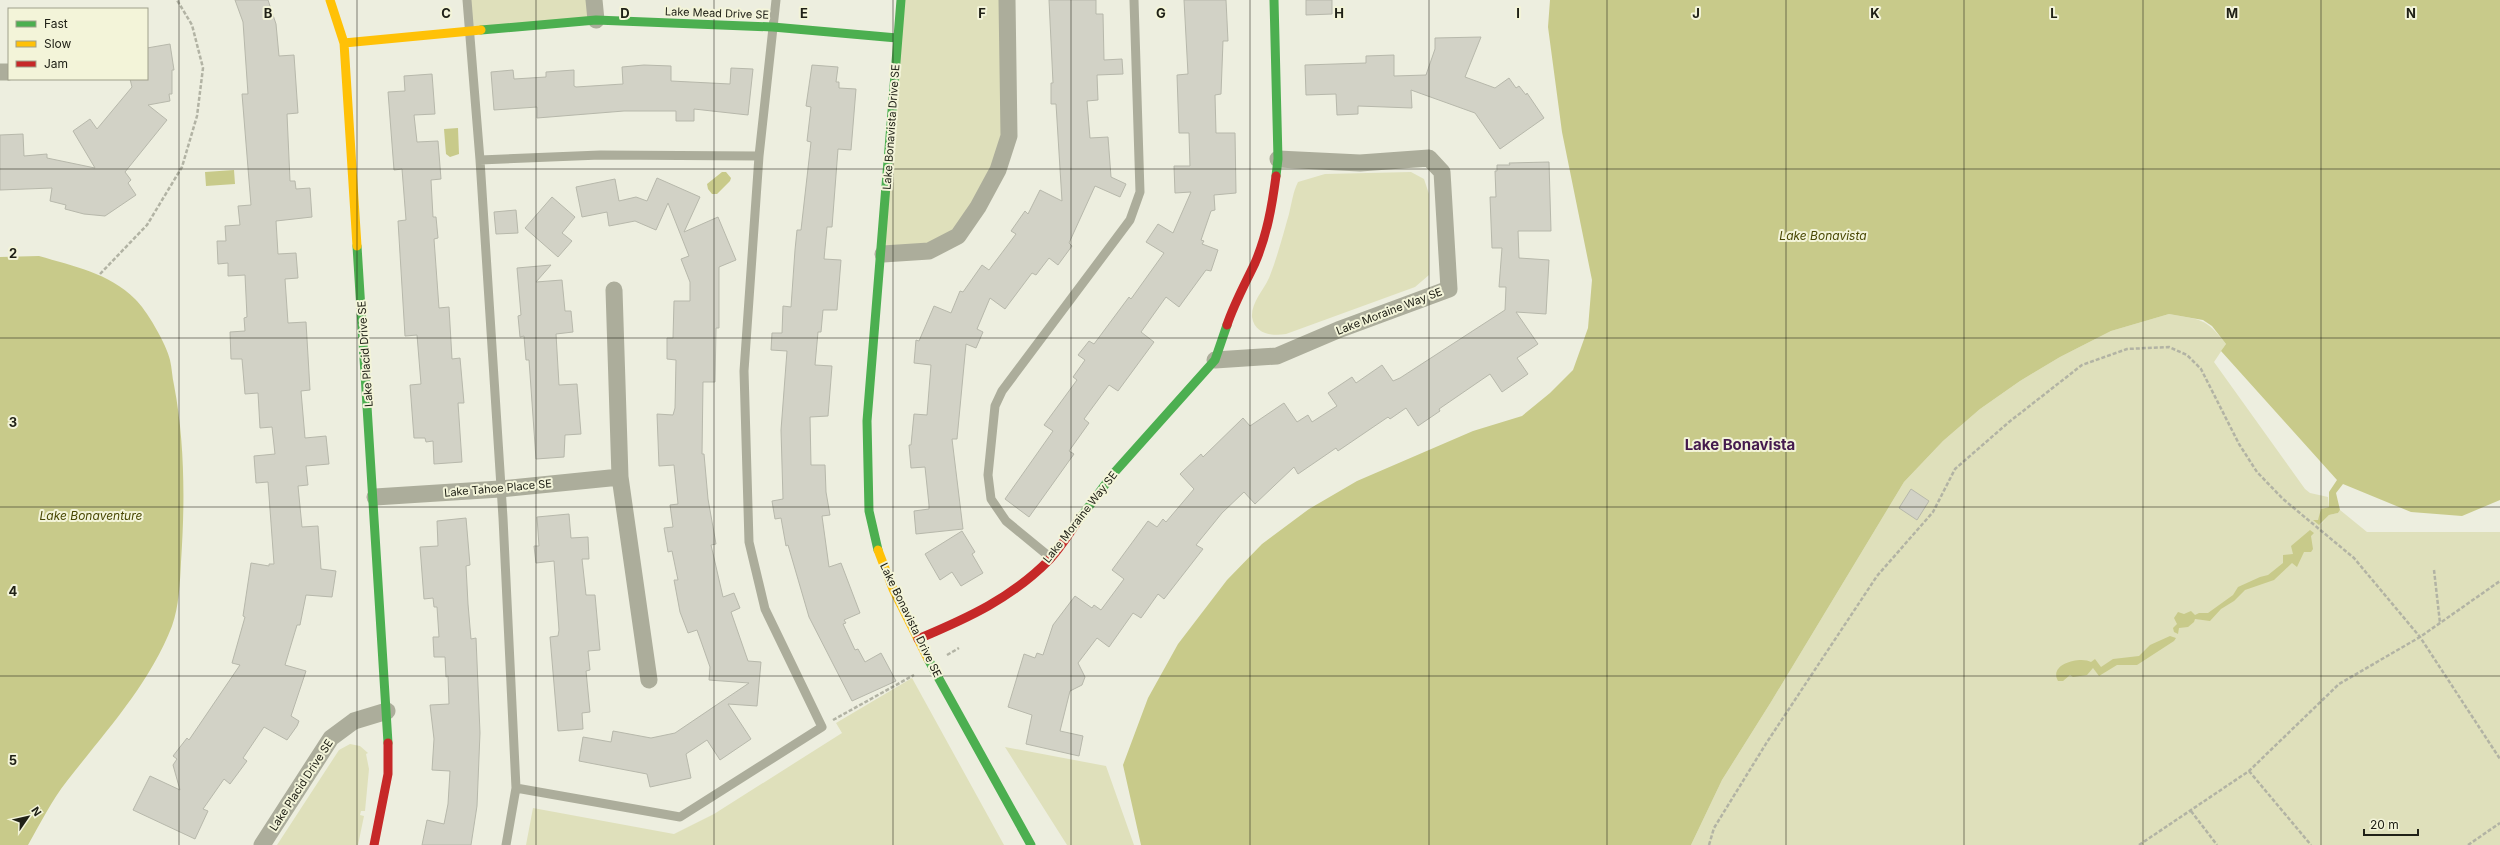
<svg xmlns="http://www.w3.org/2000/svg" width="2500" height="845" font-family="Inter,sans-serif">
	<rect width="100%" height="100%" fill="#edeedf"/>
	<!-- green -->
	<path fill="#dfe0bb" d="M467 0H594L596 20 470 32Z
		M901 0H1007L1009 136 958 236 883 254Z
		M1411 172 1424 179 1429 194V275L1415 287 1286 334C1273 336 1255 335 1252 317 1251 303 1263 291 1269 278 1277 258 1283 235 1289 214 1292 202 1293 192 1298 182L1325 174Z
		M2169 314C2201 320 2205 317 2226 344L2214 362 2305 489 2310 493 2328 497 2329 507 2324 508 2318 520H2314L2321 524 2329 515 2338 513 2340 510 2367 532H2500V845H1691L1722 780 1771 702 1904 482 1943 441 1980 409 2020 381 2060 357 2111 331Z
		M912 678 1004 845H526L533 808 674 834 714 814 842 733 836 723Z
		M350 744 360 746 368 753 366 754 369 769 365 811H361L360 815 364 816 358 845H277L339 750Z
		M1005 747 1106 766 1134 845H1067Z"/>
	<!-- water -->
	<path fill="#c8ca8a" d="M1550 0H2500V500L2462 516 2411 512 2343 484 2336 493 2340 510 2338 513 2329 515 2319 525 2313 520H2318L2321 509 2329 507V492L2337 480 2221 351 2226 344 2212 326 2203 320 2169 314 2111 331 2060 357 2020 381 1980 409 1943 441 1904 482 1771 702 1722 780 1691 845H1141L1123 765 1148 698 1178 644 1227 580 1262 544 1309 509 1357 481 1473 431 1522 416 1550 393 1573 370 1588 328 1592 280 1562 132 1548 27Z
		M458 128 459 154 450 157 446 154 444 129Z
		M234 170 235 184 206 186 205 172Z
		M722 172H726L731 178 730 181 717 194H712L708 189 707 184Z
		M39 256C73 266 109 273 135 299 146 309 167 345 170 360 172 368 172 377 174 385 185 443 185 503 181 562 180 582 179 607 172 626 149 685 105 732 67 781 52 800 40 824 28 845H0V257Z
		M2310 530 2314 533 2311 536 2313 549 2311 552H2304L2297 567 2292 563 2274 580 2245 590 2234 601 2221 609 2210 621 2195 619 2194 622 2188 627 2179 628 2178 634 2174 632 2173 628 2177 624 2174 618 2178 612 2184 614 2191 611 2195 615 2199 613H2208L2233 595 2238 587 2260 577 2268 575 2283 563V555L2293 554 2291 546Z
		M2170 636 2176 638 2174 641 2137 665H2117L2099 676 2093 668 2087 675 2073 677 2070 675 2063 681H2058C2048 663 2082 656 2091 662L2095 659 2101 667 2113 659 2139 656 2150 645Z"/>
	<!-- building -->
	<path fill="#d2d2c6" stroke="#b7b8ab" d="M235 0H268L276 24 279 56 294 55 298 113 287 114 290 181H295L296 189 310 188 312 217 276 221 278 254 296 253 298 278 285 279 288 323 306 322 310 390 301 391 305 438 326 436 329 464 306 466 308 485 298 486 302 527 318 526 321 569 336 571 332 597 306 595 300 625H297L285 665 306 671 291 716 299 721 297 726 287 740 264 727 243 758 247 761 230 784 224 779 203 809 208 811 195 839 133 810 150 776 180 790 173 765 177 759 173 756 187 738 189 740 240 665 232 663 245 617 243 616 251 563 269 566V564H274L268 482 256 483 254 456 275 454 272 427 260 428 258 393 245 394 242 359H231L230 332 245 331 244 318 247 317 245 275 228 276V263L218 264 217 241H226L225 226 240 225 238 206 251 205 242 94H248L243 22Z
		M1049 0H1096V14H1103L1104 60 1122 59 1123 74 1097 75 1098 100 1087 101 1090 138 1108 137 1111 177 1126 184 1120 197 1095 186 1069 243 1072 246 1058 265 1049 258 1036 275 1032 273 1005 309 990 298 977 329 983 332 976 348 966 344 957 439H952L963 529 916 534 914 511 929 509V505L925 467 911 468 909 445H911L914 414 927 415 931 365 914 363 916 340 919 341 934 306 951 313 960 291 963 292 982 265 989 270 1016 234 1011 231 1025 211 1028 214 1040 190 1062 201 1056 104H1051V83H1053Z
		M1184 0H1226L1228 41H1223L1221 94 1215 95 1216 133H1235L1236 193 1214 195 1215 210 1211 211 1201 240 1204 241 1202 244 1218 250 1211 271 1206 270 1179 307 1166 297 1141 332 1154 342 1118 391 1109 385 1084 419 1089 423 1069 451 1074 454 1029 517 1005 499 1053 431 1044 425 1077 380 1073 377 1085 360 1078 355 1089 341 1094 344 1129 297 1131 299 1164 253 1146 242 1158 224 1173 233 1191 192 1175 193 1174 166H1190L1189 133H1179L1177 75 1188 74Z
		M1306 0H1332V14L1306 15Z
		M1481 37 1465 77 1495 88 1509 78 1516 88 1519 86 1526 95 1527 93 1544 118 1500 149 1475 113 1411 90 1412 108 1358 106V114L1337 115 1336 94 1306 95 1305 65 1366 63V56L1394 55V76L1426 75 1435 49V38Z
		M170 44 174 70H172V94H169L170 101 148 105 167 120 125 172 131 180 128 183 136 195 105 216 84 214 65 209 66 205 50 201 52 188 0 190V135L23 134 24 156 47 154V158L95 168 73 131 90 119 97 129 132 87 130 79H147V48Z
		M644 65 671 66V81L730 84 731 68 753 69 748 115 694 109V121H676V111H624L537 118V107L494 110 491 72 513 70 514 79 546 77V72L574 70V86L576 87 623 84 622 67Z
		M812 65 838 67 836 82H839V88L856 89 851 150 838 149 832 227H827L824 259 841 260 837 310H823L821 332H818L815 365 832 366 828 416 810 417 811 465H825L826 492 830 515 822 516 829 567 841 563 860 613 844 620 846 623 843 624 855 650 858 649 865 662 881 653 896 681 852 701 809 617 788 545 786 546 781 518 775 519 772 501 783 499 781 430 787 351 771 350 772 333H782L783 306 791 307 795 250 797 230H801L811 142 807 141 811 107 806 106Z
		M432 74 435 114 414 115 417 142 438 141 441 179 431 180 433 217H436L438 238 434 239 439 308 449 307 452 359 460 358 464 403H458L462 462 434 464 433 441 426 442 425 438H414L410 385 421 384 417 335 405 336 398 221 406 220 402 169 394 170 388 92 405 91 404 76Z
		M1549 162 1551 231H1518L1519 258 1549 260 1546 314 1516 312 1538 344 1517 358 1528 374 1502 392 1490 374 1439 409 1440 411 1418 426 1406 408 1390 419 1388 417 1338 451 1336 448 1298 474 1294 467 1255 504 1244 492 1222 513 1196 545 1203 549 1164 599 1158 594 1141 618 1133 613 1109 647 1097 638 1078 663 1085 677 1082 685 1070 691 1060 731 1083 736 1079 756 1026 744 1032 715 1008 707 1024 654 1035 658 1037 653 1043 655 1053 625 1075 596 1092 608 1094 605 1101 610 1124 579 1112 570 1148 521 1157 527 1163 519 1166 522 1194 489 1180 474 1201 454 1203 457 1243 418 1250 426 1284 403 1297 422 1308 415 1312 422 1337 406 1328 393 1352 377 1356 383 1382 365 1393 381 1400 378 1505 310 1506 287H1499L1502 248H1492L1490 197H1496L1495 171H1497V165H1510L1509 163Z
		M657 178 700 197 684 232 718 217 736 260 719 267V328H716L715 382H703L702 454H704L708 499 716 544 711 545 723 597 734 593 740 608 731 612 748 661 761 662 757 706 728 704 751 739 720 760 707 740 686 754 691 778 650 787 647 774 579 761 583 737 611 742 613 731 651 738 675 733 749 683 709 680 710 667 697 630 688 633 680 612 674 580H678L672 551 668 552 664 528 673 527 670 505 678 504 674 465 659 466 657 414 673 415 675 408 676 360 667 359V338H673L674 301H690V282L681 259 689 256 668 203 656 230 635 221 609 226 607 212 582 217 576 187 615 179 619 201 636 197 647 201Z
		M552 197 575 217 562 233 572 241 558 257 525 228Z
		M516 210 518 233 496 234 494 212Z
		M551 265 536 282 562 280 565 311H571L573 332 556 334 559 385 577 384 581 434 565 435 564 457 536 459 529 360H526L524 336 520 337 518 316 521 315 517 268Z
		M1911 489 1929 501 1917 520 1899 508Z
		M569 514 571 538 588 537 589 559H582L586 595H595L600 650 588 651 590 670 586 671 590 712 582 713 583 729 558 731 550 637 558 636 559 630 554 561 536 563 534 546H539L537 517Z
		M466 518 470 565 466 566 468 604 471 639 476 638 480 733 477 806 471 845H422L427 820 444 824 448 804 450 771 432 770 434 739 430 705 449 704 448 676 446 677 445 657H434L433 637H439L437 607H434L433 598 424 599 420 547 438 546 437 521Z
		M962 531 975 552 972 554 983 573 961 586 952 572 940 580 925 554Z"/>
	<g fill="none" stroke-linecap="round" stroke-linejoin="round">
		<!-- path -->
		<path stroke="#b2b3a4" stroke-width="2.5" stroke-dasharray="4 2" stroke-linecap="butt" d="M100 274 147 225 182 167 197 116 203 68 192 25 177 0
			M2434 570 2440 623
			M947 655 959 648
			M833 720 914 675
			M2249 771 2311 845
			M2191 811 2217 845
			M1709 845 1714 828 1767 742 1877 576 1933 512 1955 469 2009 422 2082 365 2127 349 2169 347 2187 355 2201 369 2239 444 2257 472 2283 499 2354 558 2420 637 2500 759
			M2139 845 2249 771 2339 684 2420 637 2500 581
			M2468 845 2500 823"/>
		<!-- lane -->
		<path stroke="#acad9b" stroke-width="9" d="M467 0 480 160 503 518 516 788 506 845
			M480 160 600 155 759 156
			M1051 558 1006 521 991 499 988 475 995 406 1002 391 1130 220 1140 192 1134 0
			M516 788 680 817 822 727 765 609 749 542 744 371 759 156 776 0"/>
		<!-- street -->
		<path stroke="#acad9b" stroke-width="17" d="M594 0 596 20
			M0 72H9
			M883 254 929 251 958 236 978 207 998 170 1009 136 1007 0
			M614 290 620 477 649 680
			M1215 360 1277 356 1338 330 1449 289 1442 172 1429 158 1360 163 1278 159
			M375 497 500 489 620 477
			M262 845 331 738 354 721 387 711"/>
		<!-- fast -->
		<path stroke="#4caf50" stroke-width="9" d="M1274 0 1278 159 1276 176
			M481 30 596 20 773 27 897 38
			M357 246 388 743
			M1081 517 1113 474 1215 360 1227 325
			M878 550 869 511 867 421 901 0
			M928 659 1031 845"/>
		<!-- slow -->
		<path stroke="#ffc107" stroke-width="9" d="M330 0 344 43 357 246
			M344 43 481 30
			M878 550 893 589 928 659"/>
		<!-- jam -->
		<path stroke="#c62828" stroke-width="9" d="M1227 325C1234 304 1245 284 1255 263 1267 235 1272 206 1276 176
			M918 639C968 618 1012 598 1050 559 1062 546 1071 530 1081 517
			M374 845 388 774V743"/>
	</g>
	<!-- grid -->
	<path fill="none" stroke="#202117" stroke-width="1" stroke-opacity="0.55" d="M179 0V845M357 0V845M536 0V845M714 0V845M893 0V845M1071 0V845M1250 0V845M1429 0V845M1607 0V845M1786 0V845M1964 0V845M2143 0V845M2321 0V845M0 169H2500M0 338H2500M0 507H2500M0 676H2500"/>
	<g text-anchor="middle" dominant-baseline="central" stroke-width="4" stroke-linejoin="round" paint-order="stroke">
		<!-- street labels -->
		<g font-size="11" fill="#202117" stroke="#f3f4d9">
			<text transform="translate(717 13) rotate(2)">Lake Mead Drive SE</text>
			<text transform="translate(891 127) rotate(-86)">Lake Bonavista Drive SE</text>
			<text transform="translate(1389 311) rotate(-21)">Lake Moraine Way SE</text>
			<text transform="translate(365 354) rotate(-94)">Lake Placid Drive SE</text>
			<text transform="translate(498 488) rotate(-5)">Lake Tahoe Place SE</text>
			<text transform="translate(1080 517) rotate(-52)">Lake Moraine Way SE</text>
			<text transform="translate(911 620) rotate(64)">Lake Bonavista Drive SE</text>
			<text transform="translate(301 785) rotate(-57)">Lake Placid Drive SE</text>
		</g>
		<!-- water labels -->
		<g font-size="12" font-style="italic" fill="#484703" stroke="#f3f4d9">
			<text x="1823" y="235">Lake Bonavista</text>
			<text x="91" y="515">Lake Bonaventure</text>
		</g>
		<!-- district labels -->
		<g font-size="15" font-weight="bold" fill="#441a4e" stroke="#f3f4d9">
			<text x="1740" y="444">Lake Bonavista</text>
		</g>
	</g>
	<g font-size="13" text-anchor="middle" font-weight="bold" fill="#202117" stroke="#f3f4d9" stroke-width="4" stroke-linejoin="round" paint-order="stroke">
		<text x="268" y="18">B</text>
		<text x="446" y="18">C</text>
		<text x="625" y="18">D</text>
		<text x="804" y="18">E</text>
		<text x="982" y="18">F</text>
		<text x="1161" y="18">G</text>
		<text x="1339" y="18">H</text>
		<text x="1518" y="18">I</text>
		<text x="1696" y="18">J</text>
		<text x="1875" y="18">K</text>
		<text x="2054" y="18">L</text>
		<text x="2232" y="18">M</text>
		<text x="2411" y="18">N</text>
		<text x="13" y="258">2</text>
		<text x="13" y="427">3</text>
		<text x="13" y="596">4</text>
		<text x="13" y="765">5</text>
	</g>
	<!-- legend -->
	<rect x="8" y="8" width="140" height="72" fill="#f3f4d9" stroke="#9fa08b"/>
	<rect x="16" y="21" width="20" height="6" fill="#4caf50" stroke="#9fa08b"/>
	<text x="44" y="28" font-size="12" fill="#202117">Fast</text>
	<rect x="16" y="41" width="20" height="6" fill="#ffc107" stroke="#9fa08b"/>
	<text x="44" y="48" font-size="12" fill="#202117">Slow</text>
	<rect x="16" y="61" width="20" height="6" fill="#c62828" stroke="#9fa08b"/>
	<text x="44" y="68" font-size="12" fill="#202117">Jam</text>
	<!-- north arrow -->
	<g transform="translate(28 817) rotate(56)" stroke="#f3f4d9" stroke-width="3" paint-order="stroke">
	<path d="M0-3L7 15L0 10L-7 15Z" fill="#202117"/>
	<text y="-6" font-size="11" font-weight="bold" text-anchor="middle" fill="#202117">N</text>
	</g>
	<!-- scale -->
	<path d="M2364 829v6h54v-6" fill="none" stroke="#202117" stroke-width="2"/>
	<text x="2370" y="829" font-size="12" fill="#202117" stroke="#f3f4d9" stroke-width="3" paint-order="stroke">20 m</text>
</svg>
